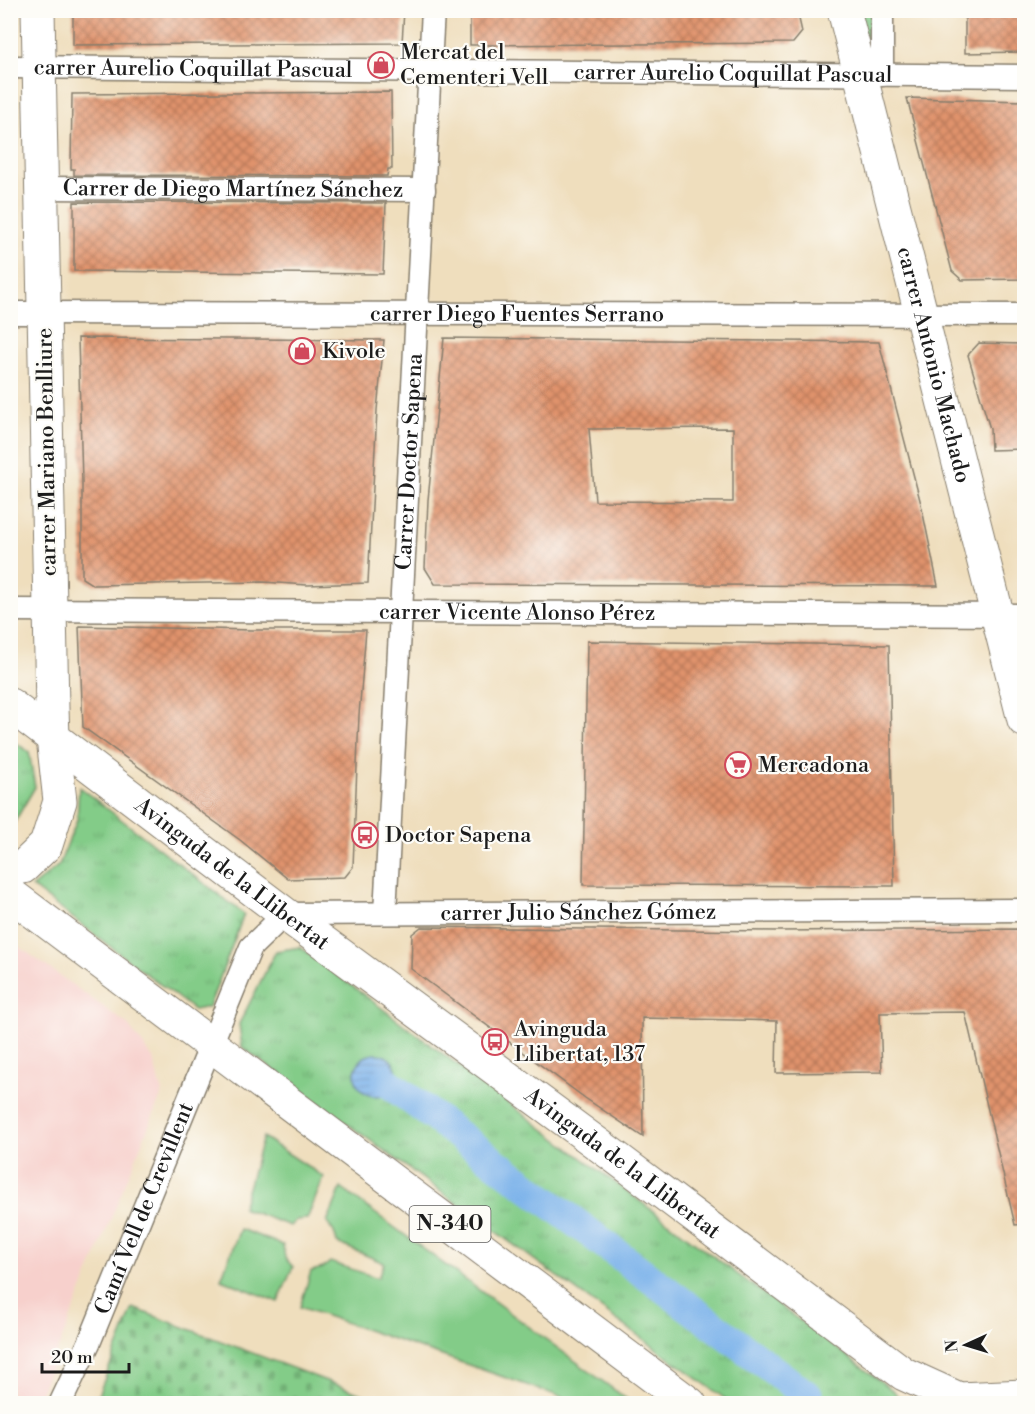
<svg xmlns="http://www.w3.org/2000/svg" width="1035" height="1414" font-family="'Libre Bodoni',serif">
	<defs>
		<pattern id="grass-tufts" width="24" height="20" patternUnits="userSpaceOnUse" patternTransform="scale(1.5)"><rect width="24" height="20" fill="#83cc88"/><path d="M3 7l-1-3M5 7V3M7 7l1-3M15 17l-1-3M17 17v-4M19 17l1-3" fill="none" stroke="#71af75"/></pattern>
		<pattern id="cemetery-stones" width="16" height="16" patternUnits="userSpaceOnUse" patternTransform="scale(1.5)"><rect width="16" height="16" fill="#83cc88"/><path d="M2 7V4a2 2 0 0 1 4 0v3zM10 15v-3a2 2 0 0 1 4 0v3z" fill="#71af75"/></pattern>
		<pattern id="park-crowns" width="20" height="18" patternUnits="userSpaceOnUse" patternTransform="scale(1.5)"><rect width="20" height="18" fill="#83cc88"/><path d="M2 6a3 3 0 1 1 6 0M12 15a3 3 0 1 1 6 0" fill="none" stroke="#71af75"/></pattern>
		<pattern id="water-rules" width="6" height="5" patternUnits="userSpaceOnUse" patternTransform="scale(1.5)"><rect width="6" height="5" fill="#7cb2ea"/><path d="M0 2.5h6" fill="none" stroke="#6b98c8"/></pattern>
		<pattern id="building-cross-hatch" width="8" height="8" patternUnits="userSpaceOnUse" patternTransform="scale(1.5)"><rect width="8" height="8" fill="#e0936c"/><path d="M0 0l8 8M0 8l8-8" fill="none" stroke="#b57758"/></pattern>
	</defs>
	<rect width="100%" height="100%" fill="#fdfcf7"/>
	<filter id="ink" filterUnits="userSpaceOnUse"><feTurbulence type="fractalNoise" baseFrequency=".0167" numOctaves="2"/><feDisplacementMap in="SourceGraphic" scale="12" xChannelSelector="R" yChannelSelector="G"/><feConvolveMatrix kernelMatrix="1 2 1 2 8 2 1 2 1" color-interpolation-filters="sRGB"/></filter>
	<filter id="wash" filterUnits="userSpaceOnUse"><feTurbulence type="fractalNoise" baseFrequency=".008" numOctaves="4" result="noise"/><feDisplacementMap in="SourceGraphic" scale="24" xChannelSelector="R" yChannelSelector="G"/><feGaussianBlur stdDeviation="1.35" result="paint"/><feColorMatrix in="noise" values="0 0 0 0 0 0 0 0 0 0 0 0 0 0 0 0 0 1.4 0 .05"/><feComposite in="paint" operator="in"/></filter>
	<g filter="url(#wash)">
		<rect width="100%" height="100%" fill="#efdebd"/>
		<!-- built -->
		<path fill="#f7d0cc" d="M10 940 127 1024 153 1058 159 1083 163 1091 36 1403H11Z"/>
		<!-- grass -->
		<path fill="url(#grass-tufts)" stroke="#507452" stroke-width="1.5" d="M10 739 29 752 35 787 11 828Z
			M79 787 244 914 209 1007 194 1010 32 887 59 865 77 820Z
			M300 947 895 1392 901 1403H731L242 1047 239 1024 276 951Z"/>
		<!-- cemetery -->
		<path fill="url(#cemetery-stones)" stroke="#507452" stroke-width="1.5" d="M133 1308 385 1403H95Z"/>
		<!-- park -->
		<path fill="url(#park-crowns)" stroke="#507452" stroke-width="1.5" d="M856 11H872L871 62Z"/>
		<!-- garden -->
		<path fill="#83cc88" stroke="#507452" stroke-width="1.5" d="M263 1137 324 1177 307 1219 296 1220 290 1226 242 1208Z
			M341 1188 632 1403H579L300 1307 311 1271 323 1268 330 1262 378 1278 384 1263 337 1243 334 1232 327 1223Z
			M240 1229 283 1245 285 1258 293 1267 278 1302 221 1279Z"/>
		<!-- water -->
		<path fill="url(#water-rules)" stroke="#4c6783" stroke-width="1.5" d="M355 1075a21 21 0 1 1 42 0a21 21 0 1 1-42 0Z"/>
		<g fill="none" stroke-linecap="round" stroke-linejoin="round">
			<!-- canal -->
			<path stroke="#7cb2ea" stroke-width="30" d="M386 1081 808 1396"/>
		</g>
		<g id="blocks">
			<!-- building -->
			<path fill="url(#building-cross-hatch)" fill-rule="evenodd" d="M73 10H404L402 43 73 45Z
				M470 10H797L802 32 793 43 470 45Z
				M965 10H1024V52L965 53Z
				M391 92 392 169H388L387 176 74 175V169H71L72 94Z
				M907 98 1024 101V279L962 280 952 271Z
				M74 202 386 203 383 274 74 271Z
				M78 338 384 340 377 410 368 583 307 585 263 582 93 585 82 578V482Z
				M444 338 879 342 921 504 938 586 435 584 425 568 428 500ZM733 428V502L595 501 589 429Z
				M979 343 1024 344V449L991 450 990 429 968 355Z
				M79 626 252 630H366L359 715 353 867 345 877 288 879 240 840 83 727Z
				M587 641 889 645 894 886 583 885Z
				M421 927 778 931 1024 929V1224L1015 1225 965 1012 880 1013 882 1072 776 1073 777 1021 642 1018 643 1137 585 1098 411 969 412 934Z"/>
		</g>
	</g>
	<g filter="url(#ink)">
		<use href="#blocks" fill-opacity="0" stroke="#867d6c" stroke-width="1.5"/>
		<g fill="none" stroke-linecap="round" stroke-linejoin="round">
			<defs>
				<g id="street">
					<path d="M882 10V75"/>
					<path id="s1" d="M10 67 1024 76"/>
					<path id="s2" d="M41 188 424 190"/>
					<path id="s3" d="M10 313 1024 315"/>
					<path id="s4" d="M10 610 1024 615"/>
					<path id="s5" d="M385 913 433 10"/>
					<path id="s6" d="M60 1404 89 1343 251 947 285 914 1024 910"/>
				</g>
				<g id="secondary">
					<path id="s7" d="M844 10 1024 720"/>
					<path d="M10 870 23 867 46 845 60 801 53 738 52 708 38 10"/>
				</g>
				<g id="highway">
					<path id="s8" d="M10 705 285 914 618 1159 904 1374 959 1399 1024 1396"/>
					<path d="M10 894 690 1404"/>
				</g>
			</defs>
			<!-- street casing -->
			<use href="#street" stroke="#867d6c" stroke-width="25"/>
			<!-- secondary casing -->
			<use href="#secondary" stroke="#867d6c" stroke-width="35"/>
			<!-- highway casing -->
			<use href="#highway" stroke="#867d6c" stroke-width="35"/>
			<!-- street -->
			<use href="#street" stroke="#fff" stroke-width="22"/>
			<!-- secondary -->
			<use href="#secondary" stroke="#fff" stroke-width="33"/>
			<!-- highway -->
			<use href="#highway" stroke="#fff" stroke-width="33"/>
		</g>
	</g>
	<!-- icons -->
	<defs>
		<symbol id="shop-ring" viewBox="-11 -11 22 22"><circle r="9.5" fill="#fdfcf7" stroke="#d1495b" stroke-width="1.5"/><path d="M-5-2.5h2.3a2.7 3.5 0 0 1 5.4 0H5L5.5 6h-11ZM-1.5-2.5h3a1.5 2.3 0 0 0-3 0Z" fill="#d1495b"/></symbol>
		<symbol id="supermarket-ring" viewBox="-11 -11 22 22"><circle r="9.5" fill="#fdfcf7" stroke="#d1495b" stroke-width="1.5"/><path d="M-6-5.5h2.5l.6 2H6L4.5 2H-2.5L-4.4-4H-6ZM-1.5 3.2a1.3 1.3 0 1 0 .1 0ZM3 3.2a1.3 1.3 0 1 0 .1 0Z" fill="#d1495b"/></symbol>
		<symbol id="bus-ring" viewBox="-11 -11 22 22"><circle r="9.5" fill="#fdfcf7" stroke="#d1495b" stroke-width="1.5"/><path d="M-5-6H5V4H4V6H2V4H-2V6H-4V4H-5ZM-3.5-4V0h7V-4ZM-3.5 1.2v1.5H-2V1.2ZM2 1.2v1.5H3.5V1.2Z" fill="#d1495b"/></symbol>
	</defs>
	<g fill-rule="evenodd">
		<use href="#shop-ring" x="366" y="50" width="30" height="30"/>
		<use href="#shop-ring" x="287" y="336" width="30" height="30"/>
		<use href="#supermarket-ring" x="723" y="750" width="30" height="30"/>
		<use href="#bus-ring" x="350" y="820" width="30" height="30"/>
		<use href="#bus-ring" x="480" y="1027" width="30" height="30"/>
	</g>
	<g text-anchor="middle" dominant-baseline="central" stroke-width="4.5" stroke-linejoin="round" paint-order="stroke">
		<!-- shield labels -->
		<rect fill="#fdfcf7" stroke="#605f5e" stroke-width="1.5" x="409.5" y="1206" width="81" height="36" rx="4.5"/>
		<g font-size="21" font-weight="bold" fill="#1c1c1c">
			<text x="450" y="1224">N-340</text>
		</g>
		<!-- poi labels -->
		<g font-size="22" fill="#1c1c1c" stroke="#fdfcf7" text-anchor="start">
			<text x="400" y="52">Mercat del<tspan x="400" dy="25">Cementeri Vell</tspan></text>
			<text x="322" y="351">Kivole</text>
			<text x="758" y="765">Mercadona</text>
			<text x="385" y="835">Doctor Sapena</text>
			<text x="514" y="1029">Avinguda<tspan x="514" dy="25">Llibertat, 137</tspan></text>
		</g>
		<!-- street labels -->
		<g font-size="22" fill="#1c1c1c" stroke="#fdfcf7">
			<text stroke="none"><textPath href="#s1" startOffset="183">carrer Aurelio Coquillat Pascual</textPath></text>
			<text stroke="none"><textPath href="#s1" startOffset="723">carrer Aurelio Coquillat Pascual</textPath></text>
			<text stroke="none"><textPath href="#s2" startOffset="192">Carrer de Diego Martínez Sánchez</textPath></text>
			<text stroke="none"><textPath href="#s3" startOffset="507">carrer Diego Fuentes Serrano</textPath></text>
			<text stroke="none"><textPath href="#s7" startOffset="366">carrer Antonio Machado</textPath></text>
			<text transform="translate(47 452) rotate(-91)">carrer Mariano Benlliure</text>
			<text stroke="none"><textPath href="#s5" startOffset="452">Carrer Doctor Sapena</textPath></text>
			<text stroke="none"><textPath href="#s4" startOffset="507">carrer Vicente Alonso Pérez</textPath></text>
			<text stroke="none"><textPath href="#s8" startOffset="279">Avinguda de la Llibertat</textPath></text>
			<text stroke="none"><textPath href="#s6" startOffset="836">carrer Julio Sánchez Gómez</textPath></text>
			<text stroke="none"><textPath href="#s8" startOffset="765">Avinguda de la Llibertat</textPath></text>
			<text stroke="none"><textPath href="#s6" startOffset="213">Camí Vell de Crevillent</textPath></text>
		</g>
	</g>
	<!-- margin -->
	<rect width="1035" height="1414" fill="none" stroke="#fdfcf7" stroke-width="36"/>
	<!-- north arrow -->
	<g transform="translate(966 1345) rotate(266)" stroke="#fdfcf7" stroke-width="4.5" paint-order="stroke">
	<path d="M0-4.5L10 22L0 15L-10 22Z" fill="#1c1c1c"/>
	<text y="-9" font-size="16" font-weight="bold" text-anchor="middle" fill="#1c1c1c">N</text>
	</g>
	<!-- scale -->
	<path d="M42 1363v9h87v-9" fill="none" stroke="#1c1c1c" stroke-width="3"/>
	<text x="51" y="1363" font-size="18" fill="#1c1c1c" stroke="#fdfcf7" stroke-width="4.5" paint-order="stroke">20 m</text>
</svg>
